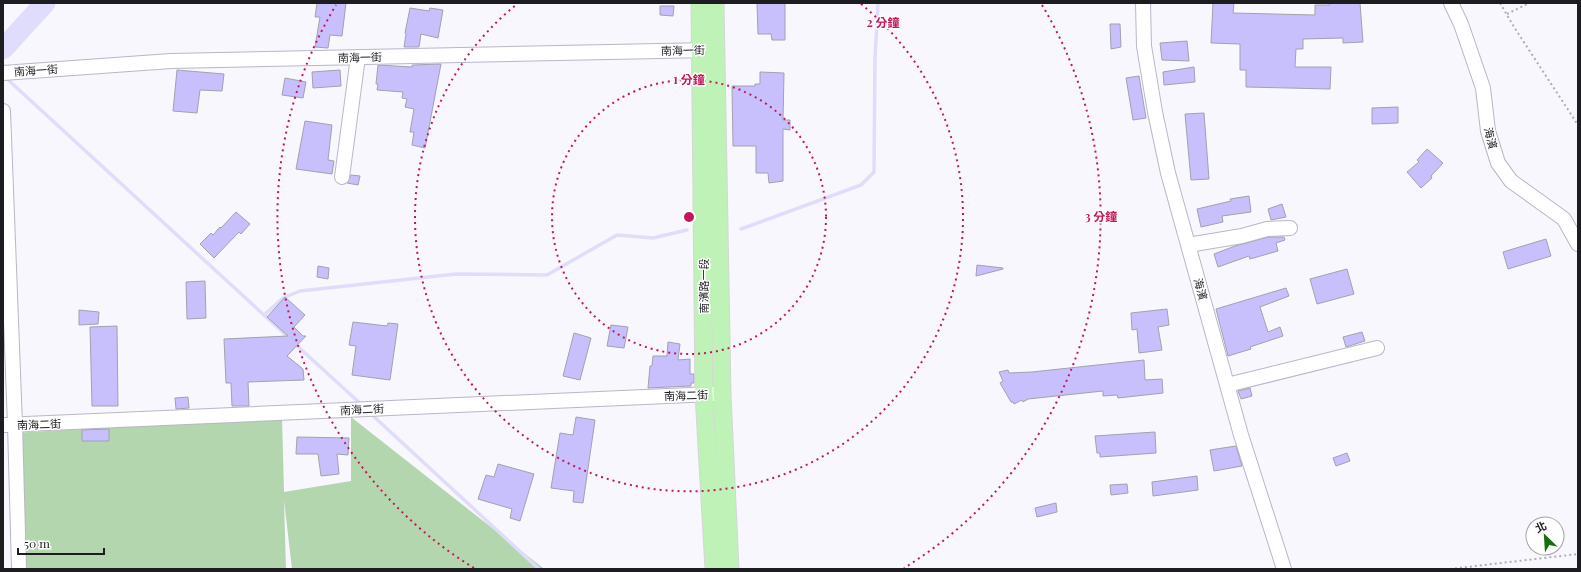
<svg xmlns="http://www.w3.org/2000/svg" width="1581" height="572" font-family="'Playfair Display','Noto Sans TC',serif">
	<rect width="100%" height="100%" fill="#f8f7fd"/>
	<!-- green -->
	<path fill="#b3d6ae" d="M351 417 543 568 292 569 284 500 286 569H21L11 433 282 418 284 492 351 481Z"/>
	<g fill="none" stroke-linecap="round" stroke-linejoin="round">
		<!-- stream -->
		<path stroke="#e0dcfb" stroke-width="3.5" d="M5 77 289 338
			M741 229 861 185 874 172 875 58 878 3
			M264 315 283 298 300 291 456 274 547 275 617 235 653 238 687 230
			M294 343 362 405
			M370 413 539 569"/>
		<!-- river -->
		<path stroke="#e0dcfb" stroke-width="21" d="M3 49 45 3"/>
	</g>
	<!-- building -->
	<path fill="#c8bffd" stroke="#a2a1ae" d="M317 3H346L342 36 330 35 328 48 315 47 320 17H315Z
		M757 3H785V40H772L771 34H758Z
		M1213 3H1234L1233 13 1315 15V5H1330L1329 3H1360L1363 42 1343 43V38L1303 39V49H1296L1295 67H1331L1330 89 1246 87V70H1240V44L1211 43Z
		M660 6H674L673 16 660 15Z
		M410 8 429 11 430 8 443 10 438 38 421 34 419 47H404L406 34 405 33Z
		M1110 24H1120L1121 47 1111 49Z
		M1187 41 1189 61 1162 60 1160 43Z
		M441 64 425 148 412 145 414 132H410L414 109 405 107 407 99 402 98 403 92 377 90 378 84H376L378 65 412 67V65Z
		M1194 67 1195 82 1164 85 1163 72Z
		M177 70 224 74 222 91 200 90 197 113 173 111Z
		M340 70 341 86 313 88 312 72Z
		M760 72 784 73 783 120H790V130L783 129V181L769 183 768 173H756V146H733L732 86H755V84H760Z
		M1139 76 1146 118 1133 120 1126 78Z
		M285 78 306 82 303 98 282 95Z
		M1398 107V123L1372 124V108Z
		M1204 113 1209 179 1191 180 1185 114Z
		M305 121 332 125 328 160 334 161 332 174 296 169Z
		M1427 149 1443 163 1431 176 1432 178 1421 188 1407 172 1419 162 1417 160Z
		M351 175 360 176 358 185 347 183Z
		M1249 196 1251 212 1222 216 1223 222 1201 227 1197 209 1231 201 1230 199Z
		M1282 204 1286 217 1271 220 1268 209Z
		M236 212 250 224 241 234 239 232 214 258 200 244 211 233 213 235 220 227 221 228Z
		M1268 237H1284L1285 240 1276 243 1278 251 1250 259 1249 256 1218 267 1214 254 1235 246Z
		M1546 239 1551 256 1508 269 1503 252Z
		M977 265 1003 268V269L976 276Z
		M318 266 329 268 328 279 317 277Z
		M1347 269 1354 294 1317 304 1310 279Z
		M205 281 206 318 187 319 186 282Z
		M1286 288 1289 296 1260 307 1268 332 1280 327 1283 336 1250 347 1251 349 1228 356 1216 309Z
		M285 297 305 315 294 327 303 336H306L287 356 303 369 304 380 248 382 249 406H232L231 383H226L224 339 288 336 267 317Z
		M1167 309 1169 325 1158 327 1162 350 1139 353 1137 329 1132 330 1131 313Z
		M79 310 99 312 98 324 79 325Z
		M353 322 387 326 388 323 398 324 390 380 352 375 356 346 349 345Z
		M611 325 628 327 624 348 607 346Z
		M117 326 118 406H92L90 327Z
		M1362 332 1365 341 1346 347 1343 337Z
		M574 333 591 338 580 380 563 376Z
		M668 342 680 344 678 360 690 359V374H694V383H691V386L648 388 650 366H652L653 356H667Z
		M1144 360 1145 380 1162 379 1163 393 1118 398 1117 395 1103 396V391L1028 399 1023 402 1022 400 1014 404 1013 402H1011L1000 383 1003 381 999 372 1008 370 1009 373 1032 372Z
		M1250 388 1252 396 1241 399 1238 391Z
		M188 397 189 408 176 409 175 398Z
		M576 417 595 420 583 503 573 502 574 491 551 488 560 433 573 435Z
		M109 429V441H82V430Z
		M1155 432 1156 453 1100 457V453H1097L1095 436Z
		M297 437 349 438 348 455 337 454 339 474 321 476 318 454H296Z
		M1236 446 1242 466 1214 471 1210 450Z
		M1347 453 1350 461 1336 466 1333 458Z
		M498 464 534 474 520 521 510 518 512 509 478 499 486 475 494 477Z
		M1197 476 1198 490 1153 496 1152 482Z
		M1127 484 1128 493 1111 495 1110 485Z
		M1056 503 1057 512 1037 517 1035 508Z"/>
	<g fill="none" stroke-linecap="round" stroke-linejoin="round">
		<defs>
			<path id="minor" d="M1143 3 1144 46 1155 112 1168 173 1241 435 1284 569
				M1451 3 1461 24 1483 88 1488 131 1498 163 1511 181 1564 219 1578 244
				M3 73 171 61 710 50
				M3 111 15 425 19 569
				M342 177 358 57
				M1188 245 1242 236 1267 229 1290 228
				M1227 385 1377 348
				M3 425 713 394"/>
			<path id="major" d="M700 3 704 394 714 569
				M715 3 722 394 730 569"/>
		</defs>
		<!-- minor casing -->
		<use href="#minor" stroke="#b9b7c5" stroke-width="16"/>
		<!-- major casing -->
		<use href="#major" stroke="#d6d6d7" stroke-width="19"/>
		<!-- path -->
		<path stroke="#aeadb3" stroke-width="2" stroke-dasharray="2 3" stroke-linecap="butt" d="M1500 3 1514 27 1578 125
			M1507 14 1529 3
			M1450 569 1578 554"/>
		<!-- minor -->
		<use href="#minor" stroke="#fff" stroke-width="14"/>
		<!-- major -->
		<use href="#major" stroke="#bef2b7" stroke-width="17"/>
	</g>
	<!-- distance rings -->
	<g fill="none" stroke="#c2185b" stroke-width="2" stroke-dasharray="2 4">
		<circle cx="689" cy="217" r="137"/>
		<path d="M861 4A274 274 0 1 1 517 4"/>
		<path d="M474 568A412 412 0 0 1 336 5M1042 5A412 412 0 0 1 904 568"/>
	</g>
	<g text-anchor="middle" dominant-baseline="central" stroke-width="3" stroke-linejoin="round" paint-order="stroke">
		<!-- street labels -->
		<g font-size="11" fill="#1c1c21" stroke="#fff">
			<text transform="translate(683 50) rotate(-1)">南海一街</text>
			<text transform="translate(360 57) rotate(-1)">南海一街</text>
			<text transform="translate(36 70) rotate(-4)">南海一街</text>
			<text transform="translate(1491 138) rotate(76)">海濱</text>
			<text transform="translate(703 286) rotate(-90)">南濱路一段</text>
			<text transform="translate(1201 289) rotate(75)">海濱</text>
			<text transform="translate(686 395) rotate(-2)">南海二街</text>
			<text transform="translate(362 409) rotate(-3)">南海二街</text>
			<text transform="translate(39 424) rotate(-2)">南海二街</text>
		</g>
	</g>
	<circle cx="689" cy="217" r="6" fill="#c2185b" stroke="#fff" stroke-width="2"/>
	<g font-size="12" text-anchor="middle" font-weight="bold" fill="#c2185b" stroke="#fff" stroke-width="3" stroke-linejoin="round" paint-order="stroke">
		<text x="883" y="27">2 分鐘</text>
		<text x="689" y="84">1 分鐘</text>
		<text x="1101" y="221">3 分鐘</text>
	</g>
	<!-- border -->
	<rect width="1581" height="572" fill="none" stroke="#1c1c21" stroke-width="8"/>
	<!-- north arrow -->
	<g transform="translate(1545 536) rotate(335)"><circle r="19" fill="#ffffff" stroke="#a4a4a6"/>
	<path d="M0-3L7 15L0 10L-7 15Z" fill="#1b6c11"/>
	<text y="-6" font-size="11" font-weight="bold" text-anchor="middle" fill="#1c1c21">北</text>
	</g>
	<!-- scale -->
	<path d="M18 548v6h86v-6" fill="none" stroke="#1c1c21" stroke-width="2"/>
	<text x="24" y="548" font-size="12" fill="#1c1c21" stroke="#ffffff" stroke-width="3" paint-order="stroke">50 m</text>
</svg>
